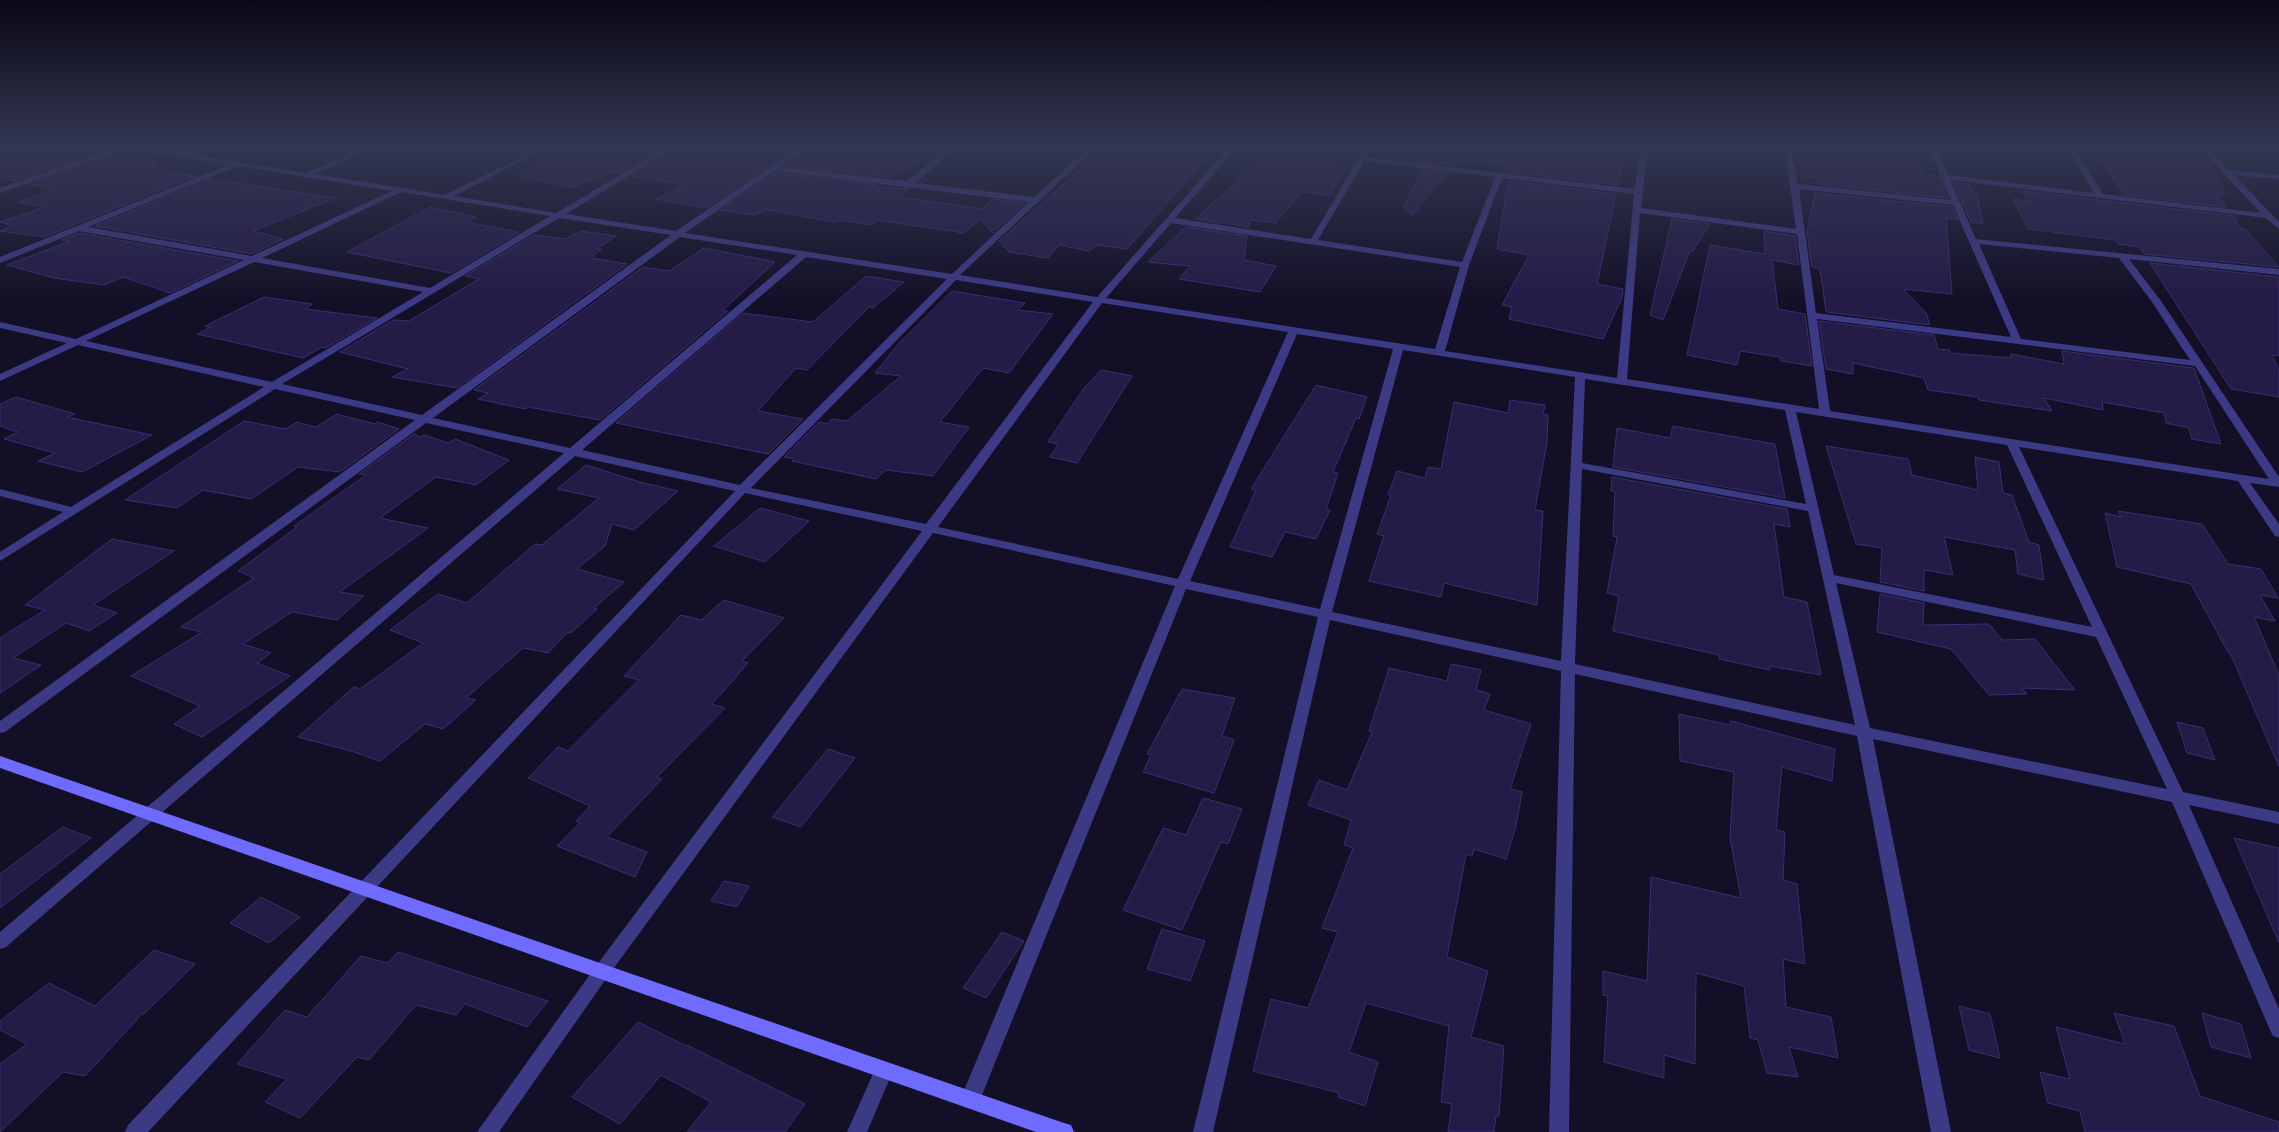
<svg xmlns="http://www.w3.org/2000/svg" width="2279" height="1132" font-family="'Varela Round',sans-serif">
	<rect width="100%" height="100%" fill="#130f26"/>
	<!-- building -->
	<path fill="#241b47" stroke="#3b2d73" d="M16 144H72L105 149 14 181 0 178V149Z
		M579 144H582L584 158 613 145 654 152 619 173 609 172 572 188 518 175Z
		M682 144H801L707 208 655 199 685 185 632 176 666 155 678 157 679 147Z
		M814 144H943L915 161 919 162 891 177 785 166Z
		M1142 144H1171L1214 149 1127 249 1097 245 1089 251 1059 245 1048 258 1009 252 999 241 1107 146 1135 150Z
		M1436 144H1623V158L1618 185 1509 172 1510 168 1507 166 1456 160 1452 165 1427 162Z
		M1793 144H1887L1888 151 1916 154 1922 175 1939 176 1948 198 1817 184 1818 178 1804 177Z
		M2091 144H2194L2212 164 2225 195 2215 193 2226 207 2124 195Z
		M1274 149 1317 155 1311 163 1345 167 1330 195 1303 192 1282 214 1276 223 1250 220 1249 227 1195 219Z
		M121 152 128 153 121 156 156 162 155 170 195 176 44 237 0 231 13 226 0 222 45 207 18 202 55 190 30 184Z
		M1423 170 1446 173 1413 215 1403 208Z
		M774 173 877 185 874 187 909 189 900 197 983 209 992 199 1025 203 993 233 980 219 964 233 877 220 871 225 838 220 834 222 765 209 755 215 721 210Z
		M211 179 335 198 253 231 283 239 252 254 95 226Z
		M1508 181 1616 194 1597 284 1623 289 1622 298 1603 339 1509 319 1512 307 1502 305 1529 255 1497 249Z
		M1953 182 1968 184 1974 194H1977L1983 224 1971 222Z
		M2023 191 2234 216 2239 228 2245 229 2279 267 2144 254 2140 247 2118 244 2116 240 2028 229 2013 199 2028 201Z
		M1815 193 1952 207 1958 220 1946 218 1952 294 1903 289 1926 313 1930 325 1826 312 1820 269 1812 267 1807 232Z
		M430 207 476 217 466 222 519 232 451 273 347 252Z
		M1672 219 1710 224 1692 252 1690 251 1663 320 1650 315Z
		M1186 227 1247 236 1244 260 1276 266 1260 292 1179 279 1190 266 1148 262Z
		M580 231 616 236 597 249H602L591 258 627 264 457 388 392 377 408 369 340 352 393 320 409 321 479 279 465 276 534 235 565 239Z
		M1764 231 1795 236 1799 265 1772 260 1778 309 1805 314 1812 366 1781 361 1780 357 1740 351 1737 365 1687 355 1710 245 1765 254Z
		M79 233 238 261 170 293 123 277 104 285 54 278 7 265 70 241 62 240Z
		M704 248 775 262 722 311H728L600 420 528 407 525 409 478 399 488 393 474 390 643 267 669 271Z
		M2150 263 2279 277V356L2272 355 2279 370V397L2231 389Z
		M866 276 904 282 873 308 869 307 807 370 796 368 758 411 803 419 768 454 616 423 743 313 813 322Z
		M952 291 1025 303 1018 310 1053 314 1009 373 983 368 940 422 969 427 933 476 886 470 876 479 792 461 794 459 784 457 819 422 827 424 832 419 847 421 901 376 875 373 899 343Z
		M264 297 312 304 305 309 377 318 325 348 322 347 303 358 197 334 211 327 205 326Z
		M1819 321 1934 335 1938 349 1950 350 1951 353 2011 358V354L2064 364 2062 351 2194 368 2221 444 2192 439 2189 428 2166 423 2164 413 2102 402 2103 410 2044 398 2052 411 1979 400 1978 397 1928 390 1924 378 1853 363V374L1826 369Z
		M1101 370 1132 376 1077 463 1050 457 1058 444 1048 442 1084 388Z
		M1316 385 1367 397 1359 419 1356 418 1333 472 1338 473 1326 509 1330 510 1316 539 1285 532 1272 557 1230 547 1256 490 1251 489Z
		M16 397 75 414 67 417 152 435 82 472 38 461 55 453 4 439 18 432 0 426V404Z
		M1510 400 1545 405 1543 414 1548 415 1547 442 1535 510 1543 511 1537 605 1444 583 1441 597 1369 581 1384 536 1377 534 1391 495H1388L1397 471 1425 478 1428 467 1441 469 1454 402 1508 413Z
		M337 414 375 424 378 422 399 429 340 472 298 467 251 499 203 490 177 508 125 500 244 421 286 429 297 422 316 427Z
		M1673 426 1775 444 1785 498 1613 467 1617 428 1670 438Z
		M414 434 420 437 424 435 448 443 455 439 509 460 476 485 436 477 380 518 428 528 340 592 364 596 337 620 292 612 243 644 271 653 257 663 290 676 202 737 174 724 200 706 131 676 202 632 181 627 254 578 238 571 297 527 294 526 366 475 359 474Z
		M1826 446 1908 459 1912 475 1978 490 1975 457 1999 462 2003 493 2012 495 2029 542 2039 545 2044 580 2018 574 2015 550 1944 537 1953 575 1924 570V591L1880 582 1882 548 1856 544Z
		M586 465 640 482 678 491 634 530 612 524 605 546 577 569 624 582 594 608 597 609 571 633 568 632 548 653 523 648 466 698 476 700 443 729 425 724 380 761 351 751 298 737 354 687 360 689 423 643 390 630 438 594 467 603 535 544 542 545 599 498 557 489Z
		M1612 477 1787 509 1790 527 1774 524 1784 597 1807 602 1821 675 1770 666V670L1719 659V655L1613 631 1619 596 1607 593 1617 537 1613 536 1615 492 1611 491Z
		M760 508 809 521 765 562 714 546Z
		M2118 511 2202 524 2228 564 2261 569 2278 598 2260 595 2275 621 2254 617 2279 675V767L2231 655 2229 654 2191 584 2117 567 2105 513 2121 517Z
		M112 539 174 551 93 605 117 613 89 631 66 623 13 658 41 665 0 693V638L45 610 25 605Z
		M1880 594 1924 603 1923 625 1989 624 2002 640 2035 639 2075 690 2022 688 2027 694 1989 695 1951 649 1877 632Z
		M724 600 784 618 742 661 748 663 712 704 725 708 657 777 662 779 607 837 647 852 635 877 557 846 580 823 576 821 590 806 528 778 558 747 568 751 639 680 624 676 681 615 701 620Z
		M1451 664 1481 670 1476 690 1490 694 1484 710 1531 724 1510 789 1522 792 1516 826 1506 859 1474 849 1472 856 1466 854 1447 957 1488 971 1471 1037 1504 1046 1499 1116H1496L1494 1132H1448L1452 1104 1441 1102 1449 1026 1366 1003 1349 1052 1378 1062 1365 1106 1338 1097 1339 1093 1253 1071 1271 999 1308 1008 1338 932 1322 928 1353 848 1344 845 1351 820 1308 805 1319 780 1347 790 1372 732 1369 731 1389 668 1447 681Z
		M1182 689 1235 698 1222 736 1234 740 1214 793 1143 772 1151 755 1147 754Z
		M1679 714 1730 725 1731 721 1835 749 1832 781 1782 767 1776 830 1785 832 1783 880 1797 884 1805 964 1783 959 1786 1007 1831 1017 1838 1058 1789 1047 1798 1077 1767 1073 1758 1040 1750 1038 1744 986 1696 973 1695 1064 1664 1055V1078L1604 1062 1608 996 1603 995V971L1647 981 1651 877 1741 898 1730 838 1734 772 1680 761Z
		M2177 722 2203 728 2215 760 2187 753Z
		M828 749 855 758 801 827 772 817Z
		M1203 798 1242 809 1228 844 1221 842 1182 930 1123 910 1163 828 1186 835Z
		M63 827 91 838 0 908V874Z
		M2234 838 2279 848V943Z
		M724 881 749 886 737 907 711 901Z
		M261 897 300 917 269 943 230 923Z
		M1162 929 1205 941 1190 981 1147 969Z
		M1002 932 1024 941 986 998 963 988Z
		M154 950 195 964 144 1014H142L85 1076 63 1072 0 1132V1064L27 1044 0 1030V1021L49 983 95 1006Z
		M398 952 548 1001 527 1027 465 1004 456 1015 416 1005 369 1060 357 1057 300 1118 265 1102 287 1079 237 1064 285 1010 307 1017 361 956 388 963Z
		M1959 1006 1990 1014 2000 1058 1969 1050Z
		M2114 1013 2174 1026 2200 1096 2279 1122V1132H2085L2080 1111 2048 1103 2040 1072 2070 1079 2056 1027 2125 1044Z
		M2202 1013 2241 1024 2251 1058 2211 1047Z
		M638 1022 686 1046 687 1045 805 1104 785 1132H687L711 1102 661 1075 620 1124 572 1097Z"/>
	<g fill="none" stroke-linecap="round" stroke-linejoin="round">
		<!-- street -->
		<path fill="#3d3a85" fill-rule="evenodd" d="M110 144C133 144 156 151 179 152 191 153 204 144 216 144L191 154 306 173 372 144H381L315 174 445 195 547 144H555L454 196 556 213 672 144H680L566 214 676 231 804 144H812L780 167 906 181 954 144H961L915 183 1034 197 1093 144H1100L960 275 1097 297 1232 144H1240L1175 218 1311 239 1363 151 1328 146 1325 144 1366 147 1368 144H1374L1367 157 1635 189 1641 144H1648L1641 208 1796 229 1785 148 1769 146 1766 144H1791L1798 184 1951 200 1927 144H1934L1948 175 2094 193 2065 144H2072L2103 194 2261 213 2196 144H2204L2229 170 2279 175V179L2234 175 2279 222V229L2266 218 1950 180 1976 239 2279 269V275L2129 259 2161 301 2279 477V487L2250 483 2279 524V537L2275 536 2238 481 2019 447 2183 792 2279 812V824L2189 805 2279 1009V1038L2273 1036 2270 1030 2172 802 1873 739 1951 1132H1931L1857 736 1575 674 1569 1132H1549L1561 671 1330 620 1213 1132H1193L1318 617 1186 589 980 1100 977 1106 970 1109 963 1106 960 1100 1175 586 933 533 608 976 499 1132H477L596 966 922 531 745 493 148 1132H125L128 1125 735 491 575 456 6 947 0 949V932L564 453 426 423 5 732 0 733V721L415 420 275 389 0 561V552L63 512 0 496V489L71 507 264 387 78 345 0 381V374L67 343 0 328V322L76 339 244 260 79 231 0 263V257L228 165 127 148 0 193V188L117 147ZM1364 161 1495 177 1462 262 1318 240ZM238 166 392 191 252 256 88 227ZM774 171 1029 202 952 274 685 233ZM1502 178 1634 194 1617 378 1445 351 1469 265ZM1799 189 1953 205 2011 337 1816 313ZM401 192 550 216 430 288 262 258ZM1640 213 1797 234 1819 409 1627 379ZM559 218 671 235 422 415 282 384ZM1171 223 1460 267 1435 349 1106 298ZM680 237 797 255 570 448 433 418ZM1979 244 2119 258 2152 302 2190 360 2021 339ZM806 257 947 279 740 485 582 450ZM254 262 423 292 272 382 86 341ZM956 280 1093 302 926 524 751 488ZM1102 303 1288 332 1178 579 938 527ZM1817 319 2195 366 2269 479 1830 411ZM1297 334 1393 349 1320 609 1190 581ZM1403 350 1575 377 1561 661 1332 612ZM1585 379 1785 410 1806 504 1582 463ZM1796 412 2007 445 2092 627 1834 575ZM1582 469 1808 511 1855 725 1575 664ZM1836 583 2096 637 2167 789 1870 728Z
			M884 1062 891 1065 893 1071 867 1132H847L877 1065Z"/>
		<!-- secondary -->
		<path fill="#6f6bff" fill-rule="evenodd" d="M0 756 1064 1123 1071 1125 1074 1132H1036L0 768Z"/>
	</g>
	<!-- sky -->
	<linearGradient id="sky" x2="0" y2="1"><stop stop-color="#0a0815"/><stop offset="0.48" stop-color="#333752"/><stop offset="1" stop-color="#333752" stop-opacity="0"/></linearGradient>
	<rect width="2279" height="302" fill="url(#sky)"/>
</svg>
